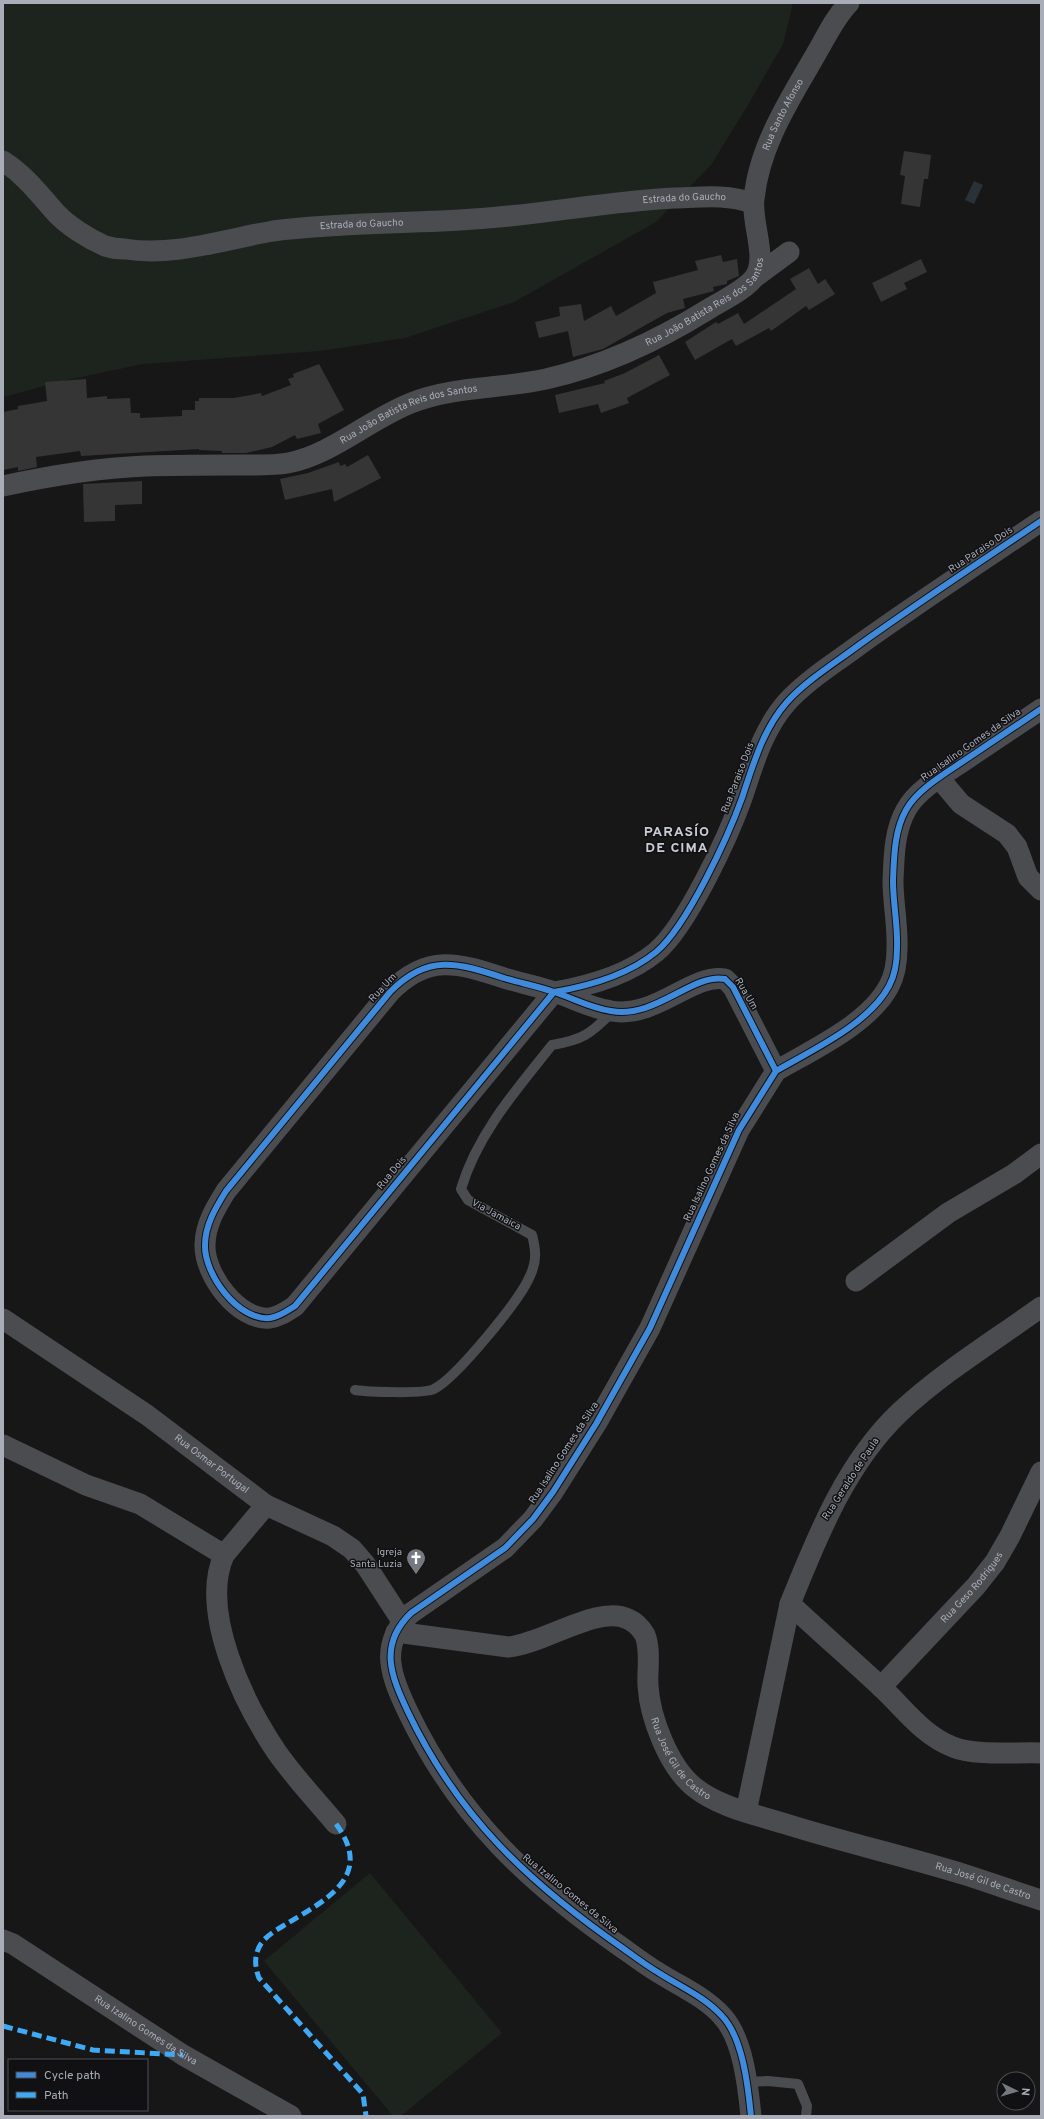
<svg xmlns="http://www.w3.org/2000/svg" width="1044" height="2119" font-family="Overpass,sans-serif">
	<rect width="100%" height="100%" fill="#171717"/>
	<!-- green -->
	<path fill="#1d241e" d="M3 3H793L783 44 748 105 711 165 656 222 514 302 405 338 320 351 143 364 67 380 3 397Z
		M370 1873 502 2033 401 2116H393L264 1961Z"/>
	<!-- water -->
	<path fill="#2a3239" d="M974 181 983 185 974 204 965 200Z"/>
	<!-- building -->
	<path fill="#353536" d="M904 151 931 155 928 179H924L920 207 901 204 905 176 900 175Z
		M721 255 723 262 737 259 739 276 727 281V284L713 287 714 291 683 299 685 308 667 313 603 349 573 357 568 331 539 338 535 322 560 316 559 307 581 304 584 321 611 306 616 316 656 293 653 282 698 270 695 261Z
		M921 259 927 272 904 283 907 289 881 302 872 283Z
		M809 268 818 284 825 279 835 294 809 310 806 306 771 331 769 328 736 346 732 339 695 360 685 342 716 322 718 324 738 313 744 324 796 289 790 279Z
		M659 355 670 375 627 398 629 403 601 413 598 404 559 413 555 395 605 383 604 381 625 373Z
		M319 364 344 410 318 424 321 433 297 439 295 435 272 447 246 453H222V451L199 450V449L81 456 80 451 36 457 37 467 18 471V467L3 470V412L18 409V406L47 401 45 382 86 379 87 398 107 396V399L130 398 131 413H140V418L182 416V410H195V401H199V398H234L261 393 262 396 291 385 288 379 294 377 293 374Z
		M368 455 381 478 362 488 334 502 332 489 285 500 280 479 308 473 339 462 340 466 345 464 347 467Z
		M142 481V504L115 505V521L84 522 83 484Z"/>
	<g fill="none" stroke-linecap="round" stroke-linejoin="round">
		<!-- service -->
		<path stroke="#4b4c50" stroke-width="10" d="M355 1390C368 1392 425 1394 434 1389 456 1378 520 1300 530 1276 537 1261 536 1250 532 1235L468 1200 461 1189C477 1134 517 1089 552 1045 582 1040 591 1034 612 1012
			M745 2082 768 2081 798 2084 807 2106 806 2116"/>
		<!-- minor -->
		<g stroke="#4b4c50" stroke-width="21">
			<path id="s1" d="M3 161C25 175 39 194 56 213 68 226 89 239 105 246 111 248 118 249 125 249 174 257 225 239 273 231 340 222 408 224 474 219 542 215 608 201 675 198 703 197 726 194 753 203"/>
			<path d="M755 277 789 252"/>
			<path id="s2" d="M3 486C49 476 98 468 145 466 174 465 203 465 233 465 251 465 270 466 288 463 331 455 370 419 411 403 454 386 501 389 546 379 604 366 657 341 707 310 720 302 749 288 756 275 767 255 751 222 754 199 759 146 790 99 816 54 826 37 835 17 849 3"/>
			<path d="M939 778 961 804 1007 834 1017 847 1028 877 1041 890"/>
			<path d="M776 1071 733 987 725 979C692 973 656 1019 611 1011 590 1008 573 998 554 992 537 986 520 983 504 978 458 963 428 953 390 992L226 1191C216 1207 205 1225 205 1245 204 1274 238 1321 270 1318 279 1317 287 1311 295 1306L554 992C589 986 628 975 656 952 687 926 728 837 742 798 753 765 763 729 787 702 807 680 835 663 859 645 919 602 980 562 1041 521"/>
			<path d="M856 1281 948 1213 1014 1174 1041 1154"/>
			<path d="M1041 1307C994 1341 943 1372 900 1412 846 1463 817 1537 790 1604 820 1632 851 1659 881 1687 904 1708 922 1735 953 1747 974 1756 1017 1752 1041 1753"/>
			<path id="s3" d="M3 1319 147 1415 266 1505 333 1536 352 1549 365 1564 402 1621"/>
			<path d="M3 1445 86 1485 140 1504 224 1555 266 1505"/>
			<path d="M224 1555C199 1612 244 1703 276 1751 294 1777 316 1800 336 1824"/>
			<path id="s4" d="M396 1632 508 1647C544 1644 598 1604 628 1619 635 1622 641 1628 645 1635 651 1650 647 1671 648 1686 650 1718 669 1767 694 1787 720 1808 758 1815 789 1825 847 1843 908 1857 966 1875 991 1883 1016 1892 1041 1900"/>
			<path id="s5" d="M881 1687 976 1586 995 1562 1010 1536 1041 1472"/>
			<path d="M746 1812 790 1604"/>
			<path id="s6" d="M3 1940 13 1944 183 2055 291 2116"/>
			<path d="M751 2116C748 2086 743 2038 722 2016 705 1997 681 1987 659 1973 647 1966 635 1957 624 1949 530 1884 458 1817 408 1712 391 1676 378 1645 411 1613L505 1548 533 1519 553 1492 596 1424 650 1328 739 1130 776 1071C812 1050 869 1024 889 986 895 975 897 961 897 948 898 926 893 903 893 881 894 858 894 831 906 810 917 789 949 771 968 758 992 742 1017 725 1041 709"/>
		</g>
		<!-- quiet -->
		<path stroke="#3fa9f5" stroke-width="5" stroke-dasharray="10 5" stroke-linecap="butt" d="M336 1824C374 1875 328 1899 288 1923 280 1928 270 1933 263 1941 254 1952 254 1965 259 1978L363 2094 366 2116
			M3 2026 93 2050 183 2055"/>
		<defs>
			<path id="cycleway" d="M776 1071 733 987 725 979C692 973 656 1019 611 1011 590 1008 573 998 554 992 537 986 520 983 504 978 458 963 428 953 390 992L226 1191C216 1207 205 1225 205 1245 204 1274 238 1321 270 1318 279 1317 287 1311 295 1306L554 992C589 986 628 975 656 952 687 926 728 837 742 798 753 765 763 729 787 702 807 680 835 663 859 645 919 602 980 562 1041 521
				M751 2116C748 2086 743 2038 722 2016 705 1997 681 1987 659 1973 647 1966 635 1957 624 1949 530 1884 458 1817 408 1712 391 1676 378 1645 411 1613L505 1548 533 1519 553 1492 596 1424 650 1328 739 1130 776 1071C812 1050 869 1024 889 986 895 975 897 961 897 948 898 926 893 903 893 881 894 858 894 831 906 810 917 789 949 771 968 758 992 742 1017 725 1041 709"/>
		</defs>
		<!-- cycleway casing -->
		<use href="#cycleway" stroke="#111113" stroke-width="8"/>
		<!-- cycleway -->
		<use href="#cycleway" stroke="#408adc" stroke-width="6"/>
	</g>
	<!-- icons -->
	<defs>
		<symbol id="church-pin" viewBox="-11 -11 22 30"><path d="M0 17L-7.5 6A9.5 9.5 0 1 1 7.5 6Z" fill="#757880" stroke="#111113"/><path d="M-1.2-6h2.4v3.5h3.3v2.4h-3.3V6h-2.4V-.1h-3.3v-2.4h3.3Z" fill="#fff"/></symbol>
	</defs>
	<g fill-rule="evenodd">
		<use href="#church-pin" x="405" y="1547" width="22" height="30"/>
	</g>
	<g text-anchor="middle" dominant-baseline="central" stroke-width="3" stroke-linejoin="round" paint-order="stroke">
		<!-- street labels -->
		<g font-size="10" fill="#a8adb8" stroke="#111113">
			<text stroke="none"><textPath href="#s2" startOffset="965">Rua Santo Afonso</textPath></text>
			<text stroke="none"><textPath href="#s1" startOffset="717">Estrada do Gaucho</textPath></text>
			<text stroke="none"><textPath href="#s1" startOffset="393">Estrada do Gaucho</textPath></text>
			<text stroke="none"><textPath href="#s2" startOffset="742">Rua João Batista Reis dos Santos</textPath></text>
			<text stroke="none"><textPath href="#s2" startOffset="418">Rua João Batista Reis dos Santos</textPath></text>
			<text transform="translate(981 550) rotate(-34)">Rua Paraiso Dois</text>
			<text transform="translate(971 745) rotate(-35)">Rua Isalino Gomes da Silva</text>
			<text transform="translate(738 778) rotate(-69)">Rua Paraiso Dois</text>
			<text transform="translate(383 988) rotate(-47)">Rua Um</text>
			<text transform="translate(746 994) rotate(59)">Rua Um</text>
			<text transform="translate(712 1167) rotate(-65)">Rua Isalino Gomes da Silva</text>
			<text transform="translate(392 1173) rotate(-50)">Rua Dois</text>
			<text transform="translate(496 1215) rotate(28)">Via Jamaica</text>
			<text transform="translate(564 1453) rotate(-57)">Rua Isalino Gomes da Silva</text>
			<text stroke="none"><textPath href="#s3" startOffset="254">Rua Osmar Portugal</textPath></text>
			<text transform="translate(851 1479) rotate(-57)">Rua Geraldo de Paula</text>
			<text stroke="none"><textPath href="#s5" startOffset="135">Rua Geso Rodrigues</textPath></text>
			<text stroke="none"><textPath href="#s4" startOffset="396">Rua José Gil de Castro</textPath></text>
			<text stroke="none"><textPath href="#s4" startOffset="732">Rua José Gil de Castro</textPath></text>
			<text transform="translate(570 1894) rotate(39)">Rua Izalino Gomes da Silva</text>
			<text stroke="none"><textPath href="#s6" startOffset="169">Rua Izalino Gomes da Silva</textPath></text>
		</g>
		<!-- poi labels -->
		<g font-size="10" fill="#a8adb8" stroke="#111113" text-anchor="end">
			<text x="402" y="1552">Igreja<tspan x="402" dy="12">Santa Luzia</tspan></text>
		</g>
		<!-- district labels -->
		<g font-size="14" font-weight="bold" letter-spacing="1" fill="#c9ccd4" stroke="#111113">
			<text x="677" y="832">PARASÍO<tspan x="677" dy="16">DE CIMA</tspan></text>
		</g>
	</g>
	<!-- border -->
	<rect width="1044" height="2119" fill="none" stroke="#a8adb8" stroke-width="8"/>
	<!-- legend -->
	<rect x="8" y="2059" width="140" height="52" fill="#111113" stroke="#4d4f55"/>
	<rect x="16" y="2072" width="20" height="6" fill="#408adc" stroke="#4d4f55"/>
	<text x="44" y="2079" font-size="12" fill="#a8adb8">Cycle path</text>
	<rect x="16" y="2092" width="20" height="6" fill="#3fa9f5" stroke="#4d4f55"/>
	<text x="44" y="2099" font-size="12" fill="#a8adb8">Path</text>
	<!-- north arrow -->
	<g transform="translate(1016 2091) rotate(95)"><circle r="19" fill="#111113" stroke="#4d4f55"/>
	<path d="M0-3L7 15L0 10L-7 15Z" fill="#757880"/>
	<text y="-6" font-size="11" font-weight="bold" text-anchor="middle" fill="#a8adb8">N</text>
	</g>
</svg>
